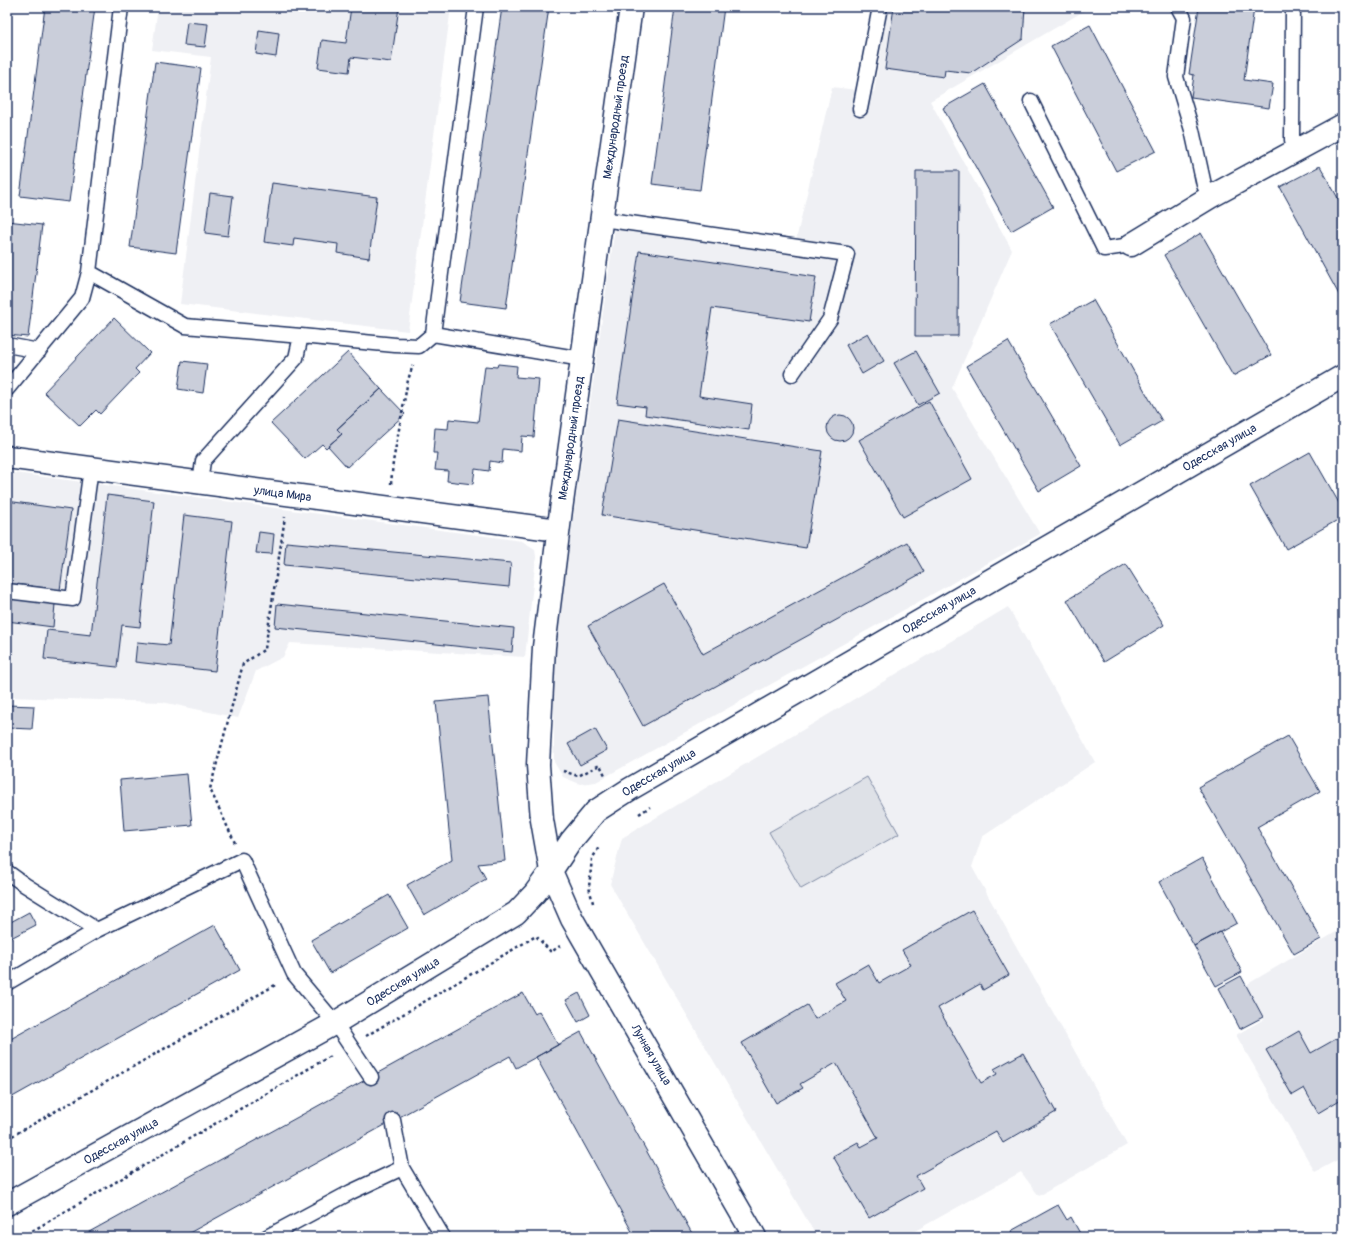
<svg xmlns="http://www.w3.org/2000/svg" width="1350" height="1244" font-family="Pangolin,sans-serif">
	<rect width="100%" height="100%" fill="#fff"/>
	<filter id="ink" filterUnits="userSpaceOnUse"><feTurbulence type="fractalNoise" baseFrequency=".025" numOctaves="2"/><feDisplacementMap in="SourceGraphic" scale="8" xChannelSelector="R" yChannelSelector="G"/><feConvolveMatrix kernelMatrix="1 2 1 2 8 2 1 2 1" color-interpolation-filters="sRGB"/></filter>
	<g filter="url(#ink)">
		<!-- built -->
		<path fill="#eff0f4" d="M158 7H451L408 331 180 304 211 57 152 50Z
			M888 7H1091L930 101 1012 250 952 388 1040 534 596 782 580 784 563 777 554 762V648L589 411 617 213 796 240 832 87 874 92Z
			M7 472 522 541 535 549 536 557 525 657 290 643 283 657 256 671 238 718 162 702 7 697Z
			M1008 607 1095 762 982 837 972 867 1127 1145 1039 1196 1021 1172 904 1237H817L610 884 622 838Z
			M1343 928V1157L1315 1172 1236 1035 1264 1019 1246 985Z"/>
		<!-- green -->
		<path fill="#dee1e7" stroke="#7c88a2" d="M867 777 899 834 801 889 769 832Z"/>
		<!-- building -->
		<path fill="#caceda" stroke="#1b2f5e" d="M45 7H95L69 202 20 196Z
			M351 7H399L391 62 351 57 349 72 318 68 322 40 346 43Z
			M502 7H549L506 308 460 302Z
			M675 7H724L700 190 652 184Z
			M894 7H1025L1023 39 971 73 945 70 944 77 885 69Z
			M1199 7 1254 8 1244 80 1273 84 1269 108 1191 97 1194 75 1189 74Z
			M187 22 208 24 205 47 184 45Z
			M1090 25 1156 151 1116 171 1051 46Z
			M259 30 279 33 276 57 256 54Z
			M155 62 201 68 176 253 130 247Z
			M985 84 1053 207 1011 231 943 108Z
			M1320 166 1343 207V302L1280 187Z
			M916 171H959L958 336H915Z
			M272 183 377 197 369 258 337 253 338 244 294 238 293 246 264 242Z
			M210 193 233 196 228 236 205 233Z
			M7 221 42 225 28 337 7 335Z
			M1201 233 1271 355 1233 376 1164 255Z
			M639 251 816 277 809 322 712 308 699 396 752 404 749 430 645 415 646 407 617 403Z
			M1093 300 1162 421 1120 445 1050 324Z
			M114 318 150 353 135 369 139 373 100 414 96 410 80 426 44 392Z
			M868 333 884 361 862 374 846 345Z
			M1008 341 1081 466 1039 491 966 366Z
			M916 351 940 393 918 405 894 363Z
			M348 352 381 389 337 429 342 434 328 446 326 448 322 444 305 459 271 423Z
			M182 361 207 364 203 393 178 389Z
			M498 364 517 366 516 377 539 379 534 437 522 436 521 451 503 449 502 463 490 461 489 471 475 469 473 484 447 481 448 471 435 470 437 453H433L435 428 448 429 449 419 478 422 485 366 497 367Z
			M381 389 405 414 347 467 328 446 342 434 337 429Z
			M929 401 972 479 903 517 859 440Z
			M827 428a13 13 0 1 1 26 0a13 13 0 1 1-26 0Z
			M618 419 822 451 806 548 602 515Z
			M1310 452 1343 510V517L1286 549 1250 486Z
			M107 495 154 501 140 627 122 625 117 667 44 659 47 630 91 635Z
			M7 501 71 510 60 590 7 583Z
			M184 515 232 521 215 671 135 662 137 642 169 645Z
			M259 532 274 534 272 554 256 553Z
			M286 542 511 563 509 587 284 565Z
			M907 542 924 572 643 726 588 626 664 584 703 654Z
			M1126 564 1164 625 1104 662 1067 600Z
			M7 598 55 604 53 627 7 621Z
			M277 604 514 628 512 652 275 627Z
			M488 697 505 861 478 864 486 879 424 915 407 885 452 860 436 702Z
			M7 705 34 706 32 729 7 728Z
			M595 729 607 750 580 765 568 744Z
			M1288 736 1320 791 1257 827 1321 939 1294 954 1198 787Z
			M187 774 192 825 124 831 120 780Z
			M1202 858 1237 923 1194 946 1159 882Z
			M389 895 408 928 330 973 311 940Z
			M972 910 1009 975 983 990 980 984 938 1008 981 1083 997 1074 994 1069 1023 1053 1056 1112 1003 1143 996 1131 916 1176 923 1188 869 1218 833 1156 858 1142 861 1147 878 1138 836 1063 800 1084 803 1088 776 1103 742 1043 807 1005 815 1019 846 1001 835 983 868 964 879 983 911 965 902 950Z
			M29 912 36 925 7 940V924Z
			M215 925 240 970 7 1100V1041Z
			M1220 932 1242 972 1216 986 1194 946Z
			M1241 976 1263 1017 1240 1029 1219 988Z
			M523 993 535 1014 539 1011 558 1045 516 1068 510 1056 182 1237H80Z
			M579 993 590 1015 578 1022 566 1000Z
			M1299 1031 1311 1053 1343 1035V1098L1318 1113 1304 1088 1292 1095 1266 1050Z
			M581 1032 694 1237H635L563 1106 536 1057Z
			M1058 1205 1067 1220 1071 1217 1082 1237H1014L1011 1231Z"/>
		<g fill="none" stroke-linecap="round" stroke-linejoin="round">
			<defs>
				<path id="lane" d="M1178 7 1184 18 1176 77 1192 130 1204 185 1210 197
					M1293 7 1292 140 1297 150
					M1031 101 1104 249 1131 245
					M860 109 880 7
					M602 219 847 254 830 319 792 374
					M89 272 121 7
					M433 334 476 7
					M7 345 39 351
					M7 389 82 298 89 272 185 326 301 336
					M200 483 203 461 296 358 301 336 395 345 419 346 433 334 582 359
					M7 591 73 599 91 468
					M7 872 25 885 97 930
					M7 983 97 930 242 860 294 974 335 1023 371 1077
					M393 1120 402 1168 443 1237
					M267 1237 351 1192 402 1168"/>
				<g id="street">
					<path d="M1131 245 1210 197 1343 125"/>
					<path id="s1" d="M7 457 558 530"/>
					<path id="s2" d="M7 1204 335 1023 516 913 535 893 551 871 542 820 538 765 544 647 561 510 631 7"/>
				</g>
				<g id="secondary">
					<path id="s3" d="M755 1237 572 919 551 871 571 841 596 811 630 789 1343 376"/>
				</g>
			</defs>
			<!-- lane casing -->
			<use href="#lane" stroke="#1b2f5e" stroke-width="17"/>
			<!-- street casing -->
			<use href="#street" stroke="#1b2f5e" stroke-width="25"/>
			<!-- secondary casing -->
			<use href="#secondary" stroke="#1b2f5e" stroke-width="25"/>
			<!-- path -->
			<path stroke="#1b2f5e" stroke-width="2.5" stroke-dasharray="3 3" stroke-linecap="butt" d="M391 484 393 462 408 380 413 365
				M563 771 578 776 600 765 606 777
				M639 814 650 807
				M235 843 210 789 243 664 265 649 285 517
				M593 903 589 887 592 859 599 847
				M366 1036 536 936 551 952 560 946
				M7 1139 277 984
				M22 1237 332 1055"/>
			<!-- lane -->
			<use href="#lane" stroke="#fff" stroke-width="14"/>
			<!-- street -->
			<use href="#street" stroke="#fff" stroke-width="22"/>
			<!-- secondary -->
			<use href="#secondary" stroke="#fff" stroke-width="22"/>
		</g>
	</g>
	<g text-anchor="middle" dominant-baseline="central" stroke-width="4" stroke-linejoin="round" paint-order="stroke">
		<!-- street labels -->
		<g font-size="12" fill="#1b2f5e" stroke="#fff">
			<text stroke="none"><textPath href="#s2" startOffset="1401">Международный проезд</textPath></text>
			<text stroke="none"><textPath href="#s2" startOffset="1077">Международный проезд</textPath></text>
			<text stroke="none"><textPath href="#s3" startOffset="1216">Одесская улица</textPath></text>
			<text stroke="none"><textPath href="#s1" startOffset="278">улица Мира</textPath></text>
			<text stroke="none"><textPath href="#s3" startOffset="892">Одесская улица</textPath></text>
			<text stroke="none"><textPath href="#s3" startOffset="568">Одесская улица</textPath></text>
			<text stroke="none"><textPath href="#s2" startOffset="454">Одесская улица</textPath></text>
			<text transform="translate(651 1055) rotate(60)">Лунная улица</text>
			<text stroke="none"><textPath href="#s2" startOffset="130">Одесская улица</textPath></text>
		</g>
	</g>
	<!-- margin -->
	<rect width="1350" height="1244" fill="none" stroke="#fff" stroke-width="24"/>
	<rect x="12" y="12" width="1326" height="1220" fill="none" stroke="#1b2f5e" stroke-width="1.5" filter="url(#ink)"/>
</svg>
